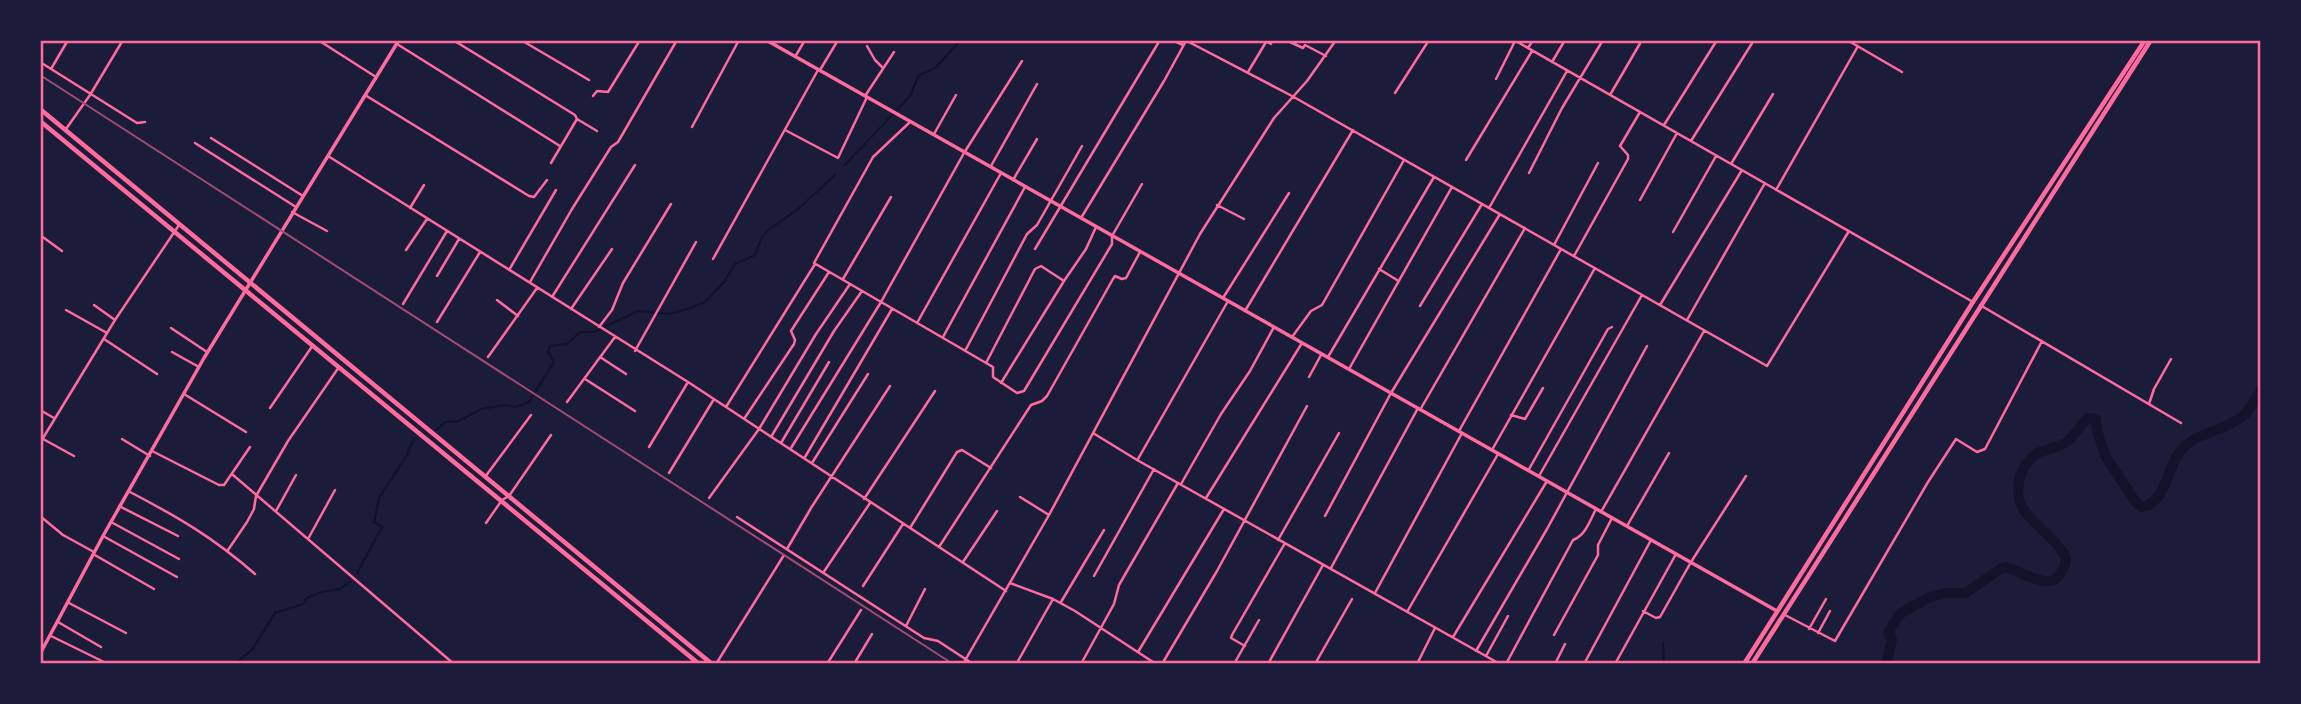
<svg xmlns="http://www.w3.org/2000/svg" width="2301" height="704" font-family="Cabin,sans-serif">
	<rect width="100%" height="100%" fill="#1b1b3a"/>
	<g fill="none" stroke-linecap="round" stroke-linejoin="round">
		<!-- stream -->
		<path stroke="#12122b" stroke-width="2" d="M845 165 910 96 919 75 935 68 961 40
			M436 430 445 422 459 421 481 409 505 405 515 407 529 402 554 362 548 352 550 346 567 344 580 332H594L638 311 670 314 691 308 705 302 724 282 735 264 755 255 761 239 768 230 797 210 835 175
			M357 573 382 527 374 522 379 498 407 455 414 438
			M1663 643 1664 664
			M234 664 252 650 275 613 303 604 307 598 321 592 340 589 351 581"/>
		<!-- river -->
		<path stroke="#12122b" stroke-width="10" d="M1886 664 1892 640 1888 632 1901 613 1930 597 1945 593H1966L2000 569 2006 567C2031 575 2059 599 2066 558 2056 539 2039 529 2026 513 2011 495 2019 462 2040 452 2049 448 2058 448 2066 442 2075 436 2080 425 2088 418L2096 419 2097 431 2106 457 2135 501 2142 507C2167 502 2167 466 2181 450 2197 432 2225 431 2243 416 2251 409 2256 398 2261 389"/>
		<!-- minor -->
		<path stroke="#ff6b9d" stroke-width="2.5" d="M318 40 376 77
			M453 40 575 115 577 119 597 131
			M521 40 589 80
			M1172 40 1183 45
			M1185 40 1292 96 1767 366 1849 231
			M1264 40 1271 44
			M1514 40 1973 302
			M1847 40 1902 72
			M1288 41 1303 48 1305 45 1326 56
			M397 44 560 146
			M867 46 875 60 883 68
			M1528 48 1533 40
			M795 57 805 40
			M40 62 137 123 145 122
			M1552 62 1565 40
			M51 69 68 40
			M820 70 838 40
			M1248 72 1266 42
			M1496 79 1515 41
			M1395 93 1429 40
			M365 95 529 196 534 197 547 180
			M1610 95 1642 40
			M593 96 597 91 608 92 640 40
			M865 96 894 52
			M910 122 873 157 814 263 993 367V377L1017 393 1024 391 1112 244V236L1142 184
			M1664 125 1717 40
			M692 127 739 40
			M66 129 90 95 123 40
			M785 130 838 158 867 97
			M934 134 956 95
			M211 138 303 196
			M1691 141 1754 40
			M195 143 296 207
			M328 156 688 382 1006 591
			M1466 160 1532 51
			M551 163 577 119
			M1731 164 1773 94
			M991 166 1037 84
			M1529 173 1562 108 1603 40
			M1013 180 1037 139
			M1776 190 1858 46
			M1640 200 1677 133
			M1217 205 1244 219
			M410 208 424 185
			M1489 208 1567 71
			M292 212 327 231
			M1081 218 1164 81 1186 41
			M1673 232 1716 156
			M40 235 62 251
			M1554 245 1598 163
			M1035 249 1160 40
			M406 250 427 219
			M1574 256 1628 159V155L1620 146 1640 112
			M713 259 818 70
			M1379 269 1397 280
			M509 270 556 190
			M437 276 459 239
			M843 279 891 197
			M1064 281 1086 249 1096 227
			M530 282 572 209 611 147 618 142 677 40
			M552 297 635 165
			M1223 298 1289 193
			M497 300 518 316
			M403 304 447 231
			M94 305 115 320
			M1660 305 1742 170
			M1980 305 2181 423
			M1420 306 1482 204
			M571 309 612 249
			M66 310 107 333
			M1245 311 1353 130
			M1687 320 1765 183
			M437 322 480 252
			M917 323 1001 173
			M599 327 612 310 623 283 671 204
			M171 328 207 352
			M943 337 1025 187
			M1292 337 1311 311 1322 305 1404 160
			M104 339 157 374
			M635 351 696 242
			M965 351 1027 234 1037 225 1082 146
			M172 352 199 367
			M488 357 537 288
			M600 357 626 374
			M1328 357 1434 177
			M986 363 1035 269 1041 266 1064 281 1001 383
			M1349 369 1452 187
			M1309 377 1321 355
			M585 379 635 411
			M184 394 246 432
			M567 402 615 337
			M2149 404 2154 389 2171 359
			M726 407 815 264
			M270 408 313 345
			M40 410 54 418
			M1420 410 1525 228
			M1511 415 1525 419 1543 388
			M744 419 794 344 795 340 791 331 829 272
			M1459 431 1561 249
			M1093 433 1137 460 1500 664
			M771 437 834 331 862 291
			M43 439 74 456
			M122 439 150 456
			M40 443 115 320 179 225
			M781 443 829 362
			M649 447 688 382
			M791 448 881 302 964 153 1022 61
			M1492 450 1595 268
			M152 451 219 485H224L250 447
			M805 457 892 309
			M1138 459 1228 301
			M812 463 868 374
			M1528 471 1608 329 1612 327
			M669 473 714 399
			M233 475 454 664
			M1539 476 1642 295
			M485 477 531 415
			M1181 484 1221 414 1250 371 1274 327
			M130 492C178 517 214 538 255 574
			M1020 497 1049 515
			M709 498 759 429 816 334 850 284
			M1206 498 1302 343
			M864 499 935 391
			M119 506 178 536
			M276 511 296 475
			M1601 512 1704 331
			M40 516 63 535 94 552
			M1325 516 1391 393 1500 214
			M737 517 924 638 938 641 973 664
			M111 522 179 559
			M486 523 502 500 509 496 551 435
			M1627 526 1669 453
			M910 528 957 452 962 450 991 468
			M103 536 177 577
			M308 539 335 490
			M1278 540 1339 433
			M939 547 1031 405 1042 401 1047 396 1113 279 1115 276 1122 279 1126 278 1140 252
			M787 549 811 508 890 386
			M228 550 247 522 254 509 256 496 288 441 339 367
			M93 554 154 589
			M963 562 997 511
			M1331 568 1418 408
			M823 573 870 503
			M1094 576 1154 469
			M1010 583 1053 599 1075 611 1156 664
			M863 586 903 524
			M1375 593 1462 433
			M1061 602 1104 530
			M69 603 126 633
			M1643 611 1656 618 1660 617 1691 562 1746 476
			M1407 612 1498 454
			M1785 615 1835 641 1928 482 1956 439 1977 452 1985 449 2042 341
			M58 622 101 647
			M906 626 925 589
			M1809 629 1826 599
			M1818 633 1830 611
			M1554 635 1598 555V545L1612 518
			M51 636 104 662
			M1453 637 1547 481
			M1245 646 1231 638 1232 635 1285 543
			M1476 651 1547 529 1647 346
			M1138 652 1224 509
			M1486 656 1508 616
			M1018 661 1053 599
			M716 664 784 555
			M827 664 861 610
			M854 664 872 634
			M963 664 1049 515 1200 234 1274 118 1307 81 1336 40
			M1081 664 1114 604 1119 585 1178 483
			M1162 664 1217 571 1307 406
			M1234 664 1259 620
			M1268 664 1323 565
			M1315 664 1352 599
			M1417 664 1435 628
			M1506 664 1573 540C1586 535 1590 520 1596 509
			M1555 664 1565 644
			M1584 664 1651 540
			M1615 664 1676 554"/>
		<!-- tertiary -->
		<path stroke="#ff6b9d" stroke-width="3.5" d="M766 40 1777 611
			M40 654 103 536 204 358 399 40"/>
		<!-- primary -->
		<path stroke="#ff6b9d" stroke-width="4.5" d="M40 109 712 664
			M40 121 699 664"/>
		<!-- trunk -->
		<path stroke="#ff6b9d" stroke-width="4.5" d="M1744 664 1973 302 2145 40
			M1752 664 2151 40"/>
		<!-- rail -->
		<path stroke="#a44b75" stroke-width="2" d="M40 75 953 664"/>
	</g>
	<!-- border -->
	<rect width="2301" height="704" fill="none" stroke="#1b1b3a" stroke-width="84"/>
	<rect x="42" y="42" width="2217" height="620" fill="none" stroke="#ff6b9d" stroke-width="2.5"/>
</svg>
